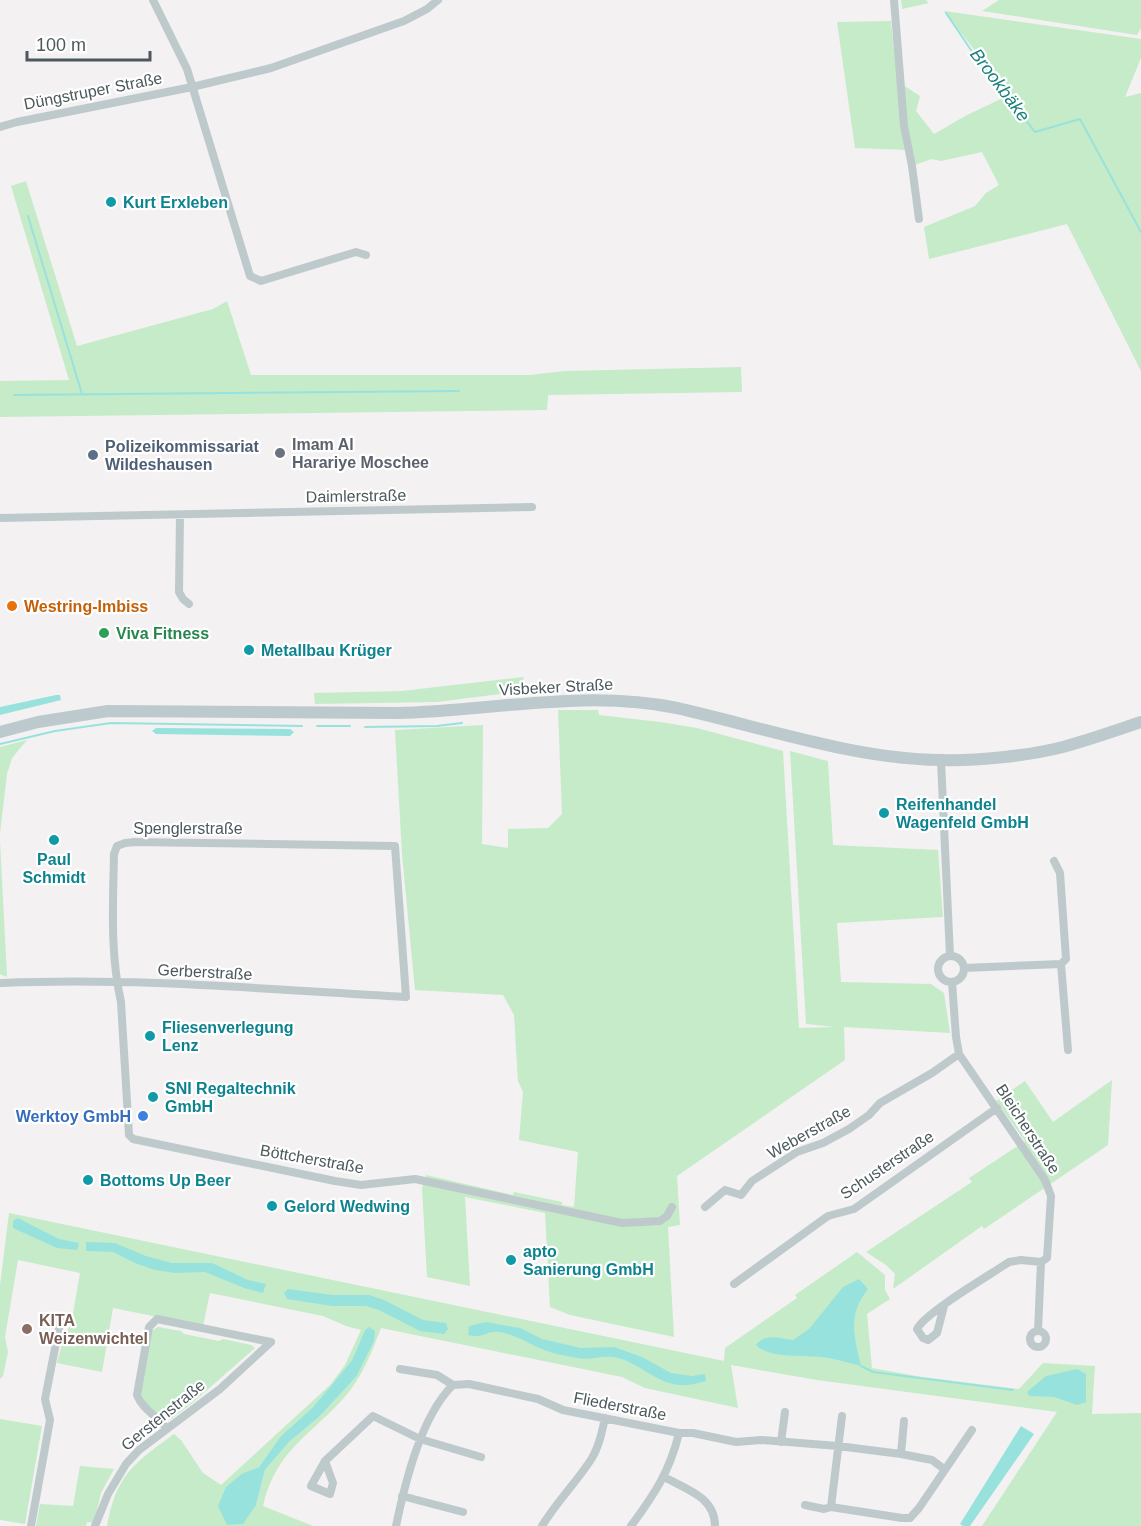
<svg xmlns="http://www.w3.org/2000/svg" width="1141" height="1526" font-family="Helvetica,sans-serif">
	<rect width="100%" height="100%" fill="#f3f1f2"/>
	<!-- green -->
	<path fill="#c5ebc9" fill-rule="evenodd" d="M901 0H926L929 3 902 9Z
		M999 0H1141V28L1137 35 982 11Z
		M944 11 1141 39V58L1125 97 1141 93V371L1067 224 929 259 924 227 975 206 986 193 999 185 982 152 941 161 932 159 914 165 906 126 903 85 920 96 916 111 934 134 967 115 1005 97 1023 121 1026 116Z
		M891 21 902 125 907 150 855 148 837 22Z
		M26 181 77 346 213 309 227 301 251 375H530L564 371 741 367 742 392 548 395 547 410 0 417V381L69 380 11 186Z
		M524 677 516 692 437 702 315 704 314 693 402 691Z
		M558 710H598L599 715 660 722 697 728 783 751 799 1028 835 1027 806 1024 790 751 828 761 833 845 938 850 943 917 837 923 841 982 931 984 944 993 950 1033 844 1027 845 1060 677 1176 680 1225 668 1227 674 1337 570 1315 550 1307 545 1213 465 1197 470 1286 427 1277 422 1188 426 1175 513 1195 514 1192 562 1202V1205L574 1207 578 1152 519 1140 523 1092 518 1081 514 1015 503 995 415 990 402 854 395 730 483 725 482 844 508 848V829L548 828 562 814Z
		M27 740 12 758 7 774 0 833V747Z
		M0 841 7 977 0 974Z
		M1112 1080 1108 1145 984 1229 982 1226 893 1289 895 1274 886 1265 866 1252 972 1182 969 1178 1025 1141 996 1101 1025 1081 1053 1122Z
		M9 1213 724 1361 725 1348 797 1298 795 1295 857 1252 885 1275V1290L890 1299 867 1314 872 1368 922 1377 1019 1389 1043 1363 1095 1366 1092 1414 1141 1413V1526H982L1057 1412 817 1380 731 1365 738 1408 645 1388 622 1377 381 1328C372 1351 364 1373 348 1393 314 1434 276 1448 263 1506L313 1526H107C116 1475 134 1463 174 1434L181 1440 203 1473 221 1485 330 1385 345 1365 361 1330 346 1326 323 1316 210 1293 203 1326 113 1308 102 1372 57 1363 65 1333 71 1325 80 1273 18 1260 5 1337 8 1352 3 1376 0 1379V1285ZM365 1330 356 1377 319 1417 289 1442 265 1470 256 1505 243 1473 259 1467 281 1436 312 1408 330 1387 352 1360Z
		M158 1327 181 1331 184 1334 219 1341 223 1339 251 1345 255 1348 191 1404 170 1420C157 1419 145 1405 140 1394L151 1331Z
		M0 1419 42 1426 25 1524 0 1520Z
		M80 1466 114 1469 101 1493 94 1523 87 1522 86 1526H36L40 1504 73 1506Z"/>
	<!-- water -->
	<path fill="#98e2dd" d="M56 695H60L61 700 0 715V707Z
		M156 728 290 729 294 732 290 736 156 734 152 731Z
		M18 1218 59 1239 79 1243 77 1250 57 1248 13 1228V1221Z
		M86 1242 115 1243 146 1256 172 1263H212L248 1280 266 1284 263 1293 244 1288 205 1272 175 1273 155 1270 135 1263 113 1252 86 1251Z
		M859 1279 868 1289C847 1316 854 1335 861 1366 850 1363 839 1360 829 1358 808 1354 770 1360 756 1345 766 1333 778 1338 793 1340L809 1329 843 1287Z
		M288 1289 333 1295H369L384 1300 423 1320 446 1323 448 1329 444 1334 420 1331 379 1310 366 1306H332L287 1299 284 1293Z
		M486 1322 520 1328 542 1339 581 1348 614 1347 642 1357 671 1373 692 1376 705 1374 706 1381C700 1382 693 1385 687 1385 662 1388 642 1365 619 1358 603 1354 590 1361 578 1358 566 1356 553 1354 542 1349 527 1343 515 1334 499 1332 487 1330 484 1339 468 1335L469 1326Z
		M369 1327 375 1331 374 1341 356 1377 319 1417 289 1442 265 1470 256 1505 243 1524 227 1525 218 1506 226 1487 243 1473 259 1467 281 1436 312 1408 330 1387 352 1360 365 1330Z
		M1077 1369 1086 1374V1402L1077 1405 1054 1397 1029 1396 1027 1392 1046 1376Z
		M1021 1426 1034 1434 970 1526H963L960 1524Z"/>
	<g fill="none" stroke-linecap="round" stroke-linejoin="round">
		<!-- stream -->
		<path stroke="#98e2dd" stroke-width="2" d="M946 13 971 50 1035 132 1080 119 1141 232
			M28 216 82 394
			M14 395 459 391
			M317 726H350
			M365 727 437 726 462 723
			M0 744 55 731 111 723 302 726
			M861 1366 873 1372 1013 1390"/>
		<!-- street -->
		<path stroke="#bec9cc" stroke-width="8" d="M153 0 187 69 250 276 261 281 356 252 366 255
			M894 0 904 126 912 166 919 219
			M0 127 17 122 192 87 271 68 404 21 427 9 438 0
			M180 515 179 592 183 599 189 604
			M0 518 532 507
			M941 761 950 956
			M1054 861 1060 873 1066 959 1061 964 1068 1050
			M938 969a13 13 0 1 1 26 0a13 13 0 1 1-26 0Z
			M964 968 1061 964
			M952 982 956 1037 959 1054 1045 1180 1051 1196 1047 1258 1041 1262 1038 1331
			M2 983C137 977 272 990 406 997L395 846 135 842 125 843 117 846 114 854C113 903 110 954 121 1002L129 1135 133 1139 335 1181 361 1185 415 1179 622 1223 660 1221 667 1216 672 1207
			M705 1207 725 1190 741 1195 752 1181 797 1152 823 1143 849 1129 869 1115 880 1103 932 1073 959 1054
			M734 1284 828 1216 854 1209 997 1108
			M944 1306 937 1333 928 1340 923 1338 917 1329C926 1312 990 1275 1009 1262L1021 1260 1041 1262
			M1030 1339a8 8 0 1 1 16 0a8 8 0 1 1-16 0Z
			M400 1369 437 1375 453 1385
			M453 1385 469 1384 538 1399 563 1410 679 1433H693L736 1442 761 1440 838 1446 901 1454 932 1460 944 1469
			M842 1416 831 1507 902 1518H910L919 1508 972 1430
			M167 1429C158 1417 142 1409 137 1395L149 1327 157 1319 271 1342
			M781 1442 785 1412
			M901 1454 904 1421
			M325 1461 333 1483 330 1494 311 1486 325 1461 373 1416 420 1439 481 1457
			M664 1477C686 1489 715 1497 715 1526
			M402 1496 463 1512
			M805 1505 824 1509 831 1507
			M31 1526 50 1420 45 1399 61 1318
			M95 1526 108 1494 126 1464 139 1450 220 1389 271 1342
			M396 1526C405 1483 421 1416 453 1385
			M542 1526C557 1501 577 1482 592 1458 599 1446 602 1432 605 1418
			M631 1526C654 1495 670 1471 679 1433"/>
		<!-- secondary -->
		<path stroke="#bcc9cd" stroke-width="12" d="M0 732 38 722 108 711 397 713C491 711 584 689 677 708 761 727 854 759 941 760 977 761 1027 756 1063 747 1089 740 1115 731 1141 722"/>
	</g>
	<!-- markers -->
	<g fill="#0f9aa8" stroke="#fff" stroke-width="2">
		<circle cx="111" cy="202" r="6"/>
		<circle cx="249" cy="650" r="6"/>
		<circle cx="884" cy="813" r="6"/>
		<circle cx="54" cy="840" r="6"/>
		<circle cx="150" cy="1036" r="6"/>
		<circle cx="153" cy="1097" r="6"/>
		<circle cx="88" cy="1180" r="6"/>
		<circle cx="272" cy="1206" r="6"/>
		<circle cx="511" cy="1260" r="6"/>
	</g>
	<circle fill="#6b7280" stroke="#fff" stroke-width="2" cx="280" cy="453" r="6"/>
	<circle fill="#5c6f8a" stroke="#fff" stroke-width="2" cx="93" cy="455" r="6"/>
	<circle fill="#e8710a" stroke="#fff" stroke-width="2" cx="12" cy="606" r="6"/>
	<circle fill="#2e9e5b" stroke="#fff" stroke-width="2" cx="104" cy="633" r="6"/>
	<circle fill="#3f7fe0" stroke="#fff" stroke-width="2" cx="143" cy="1116" r="6"/>
	<circle fill="#8d6e63" stroke="#fff" stroke-width="2" cx="27" cy="1329" r="6"/>
	<g text-anchor="middle" dominant-baseline="central" stroke-width="4.5" stroke-linejoin="round" paint-order="stroke">
		<!-- street labels -->
		<g font-size="16" fill="#4b595c" stroke="#fff">
			<text transform="translate(93 91) rotate(-11)">Düngstruper Straße</text>
			<text transform="translate(356 496) rotate(-1)">Daimlerstraße</text>
			<text transform="translate(556 687) rotate(-3)">Visbeker Straße</text>
			<text x="188" y="828">Spenglerstraße</text>
			<text transform="translate(205 972) rotate(3)">Gerberstraße</text>
			<text transform="translate(1028 1129) rotate(57)">Bleicherstraße</text>
			<text transform="translate(809 1132) rotate(-29)">Weberstraße</text>
			<text transform="translate(312 1159) rotate(10)">Böttcherstraße</text>
			<text transform="translate(887 1165) rotate(-34)">Schusterstraße</text>
			<text transform="translate(620 1406) rotate(11)">Fliederstraße</text>
			<text transform="translate(163 1415) rotate(-39)">Gerstenstraße</text>
		</g>
		<!-- culture labels -->
		<g font-size="16" font-weight="bold" fill="#0d838f" stroke="#fff" text-anchor="start">
			<text x="123" y="202">Kurt Erxleben</text>
			<text x="261" y="650">Metallbau Krüger</text>
			<text x="896" y="804">Reifenhandel<tspan x="896" dy="18">Wagenfeld GmbH</tspan></text>
			<text x="54" y="859" text-anchor="middle">Paul<tspan x="54" dy="18">Schmidt</tspan></text>
			<text x="162" y="1027">Fliesenverlegung<tspan x="162" dy="18">Lenz</tspan></text>
			<text x="165" y="1088">SNI Regaltechnik<tspan x="165" dy="18">GmbH</tspan></text>
			<text x="100" y="1180">Bottoms Up Beer</text>
			<text x="284" y="1206">Gelord Wedwing</text>
			<text x="523" y="1251">apto<tspan x="523" dy="18">Sanierung GmbH</tspan></text>
		</g>
		<!-- worship labels -->
		<g font-size="16" font-weight="bold" fill="#5b616d" stroke="#fff" text-anchor="start">
			<text x="292" y="444">Imam Al<tspan x="292" dy="18">Harariye Moschee</tspan></text>
		</g>
		<!-- service labels -->
		<g font-size="16" font-weight="bold" fill="#4e5e75" stroke="#fff" text-anchor="start">
			<text x="105" y="446">Polizeikommissariat<tspan x="105" dy="18">Wildeshausen</tspan></text>
		</g>
		<!-- food labels -->
		<g font-size="16" font-weight="bold" fill="#c56008" stroke="#fff" text-anchor="start">
			<text x="24" y="606">Westring-Imbiss</text>
		</g>
		<!-- leisure labels -->
		<g font-size="16" font-weight="bold" fill="#27864d" stroke="#fff" text-anchor="start">
			<text x="116" y="633">Viva Fitness</text>
		</g>
		<!-- shop labels -->
		<g font-size="16" font-weight="bold" fill="#366cbe" stroke="#fff" text-anchor="end">
			<text x="131" y="1116">Werktoy GmbH</text>
		</g>
		<!-- education labels -->
		<g font-size="16" font-weight="bold" fill="#785e54" stroke="#fff" text-anchor="start">
			<text x="39" y="1320">KITA<tspan x="39" dy="18">Weizenwichtel</tspan></text>
		</g>
		<!-- water labels -->
		<g font-size="18" font-style="italic" fill="#1b817a" stroke="#fff">
			<text transform="translate(1000 85) rotate(53)">Brookbäke</text>
		</g>
	</g>
	<!-- scale -->
	<path d="M27 51v9h123v-9" fill="none" stroke="#4b595c" stroke-width="3"/>
	<text x="36" y="51" font-size="18" fill="#4b595c" stroke="#ffffff" stroke-width="4.5" paint-order="stroke">100 m</text>
</svg>
